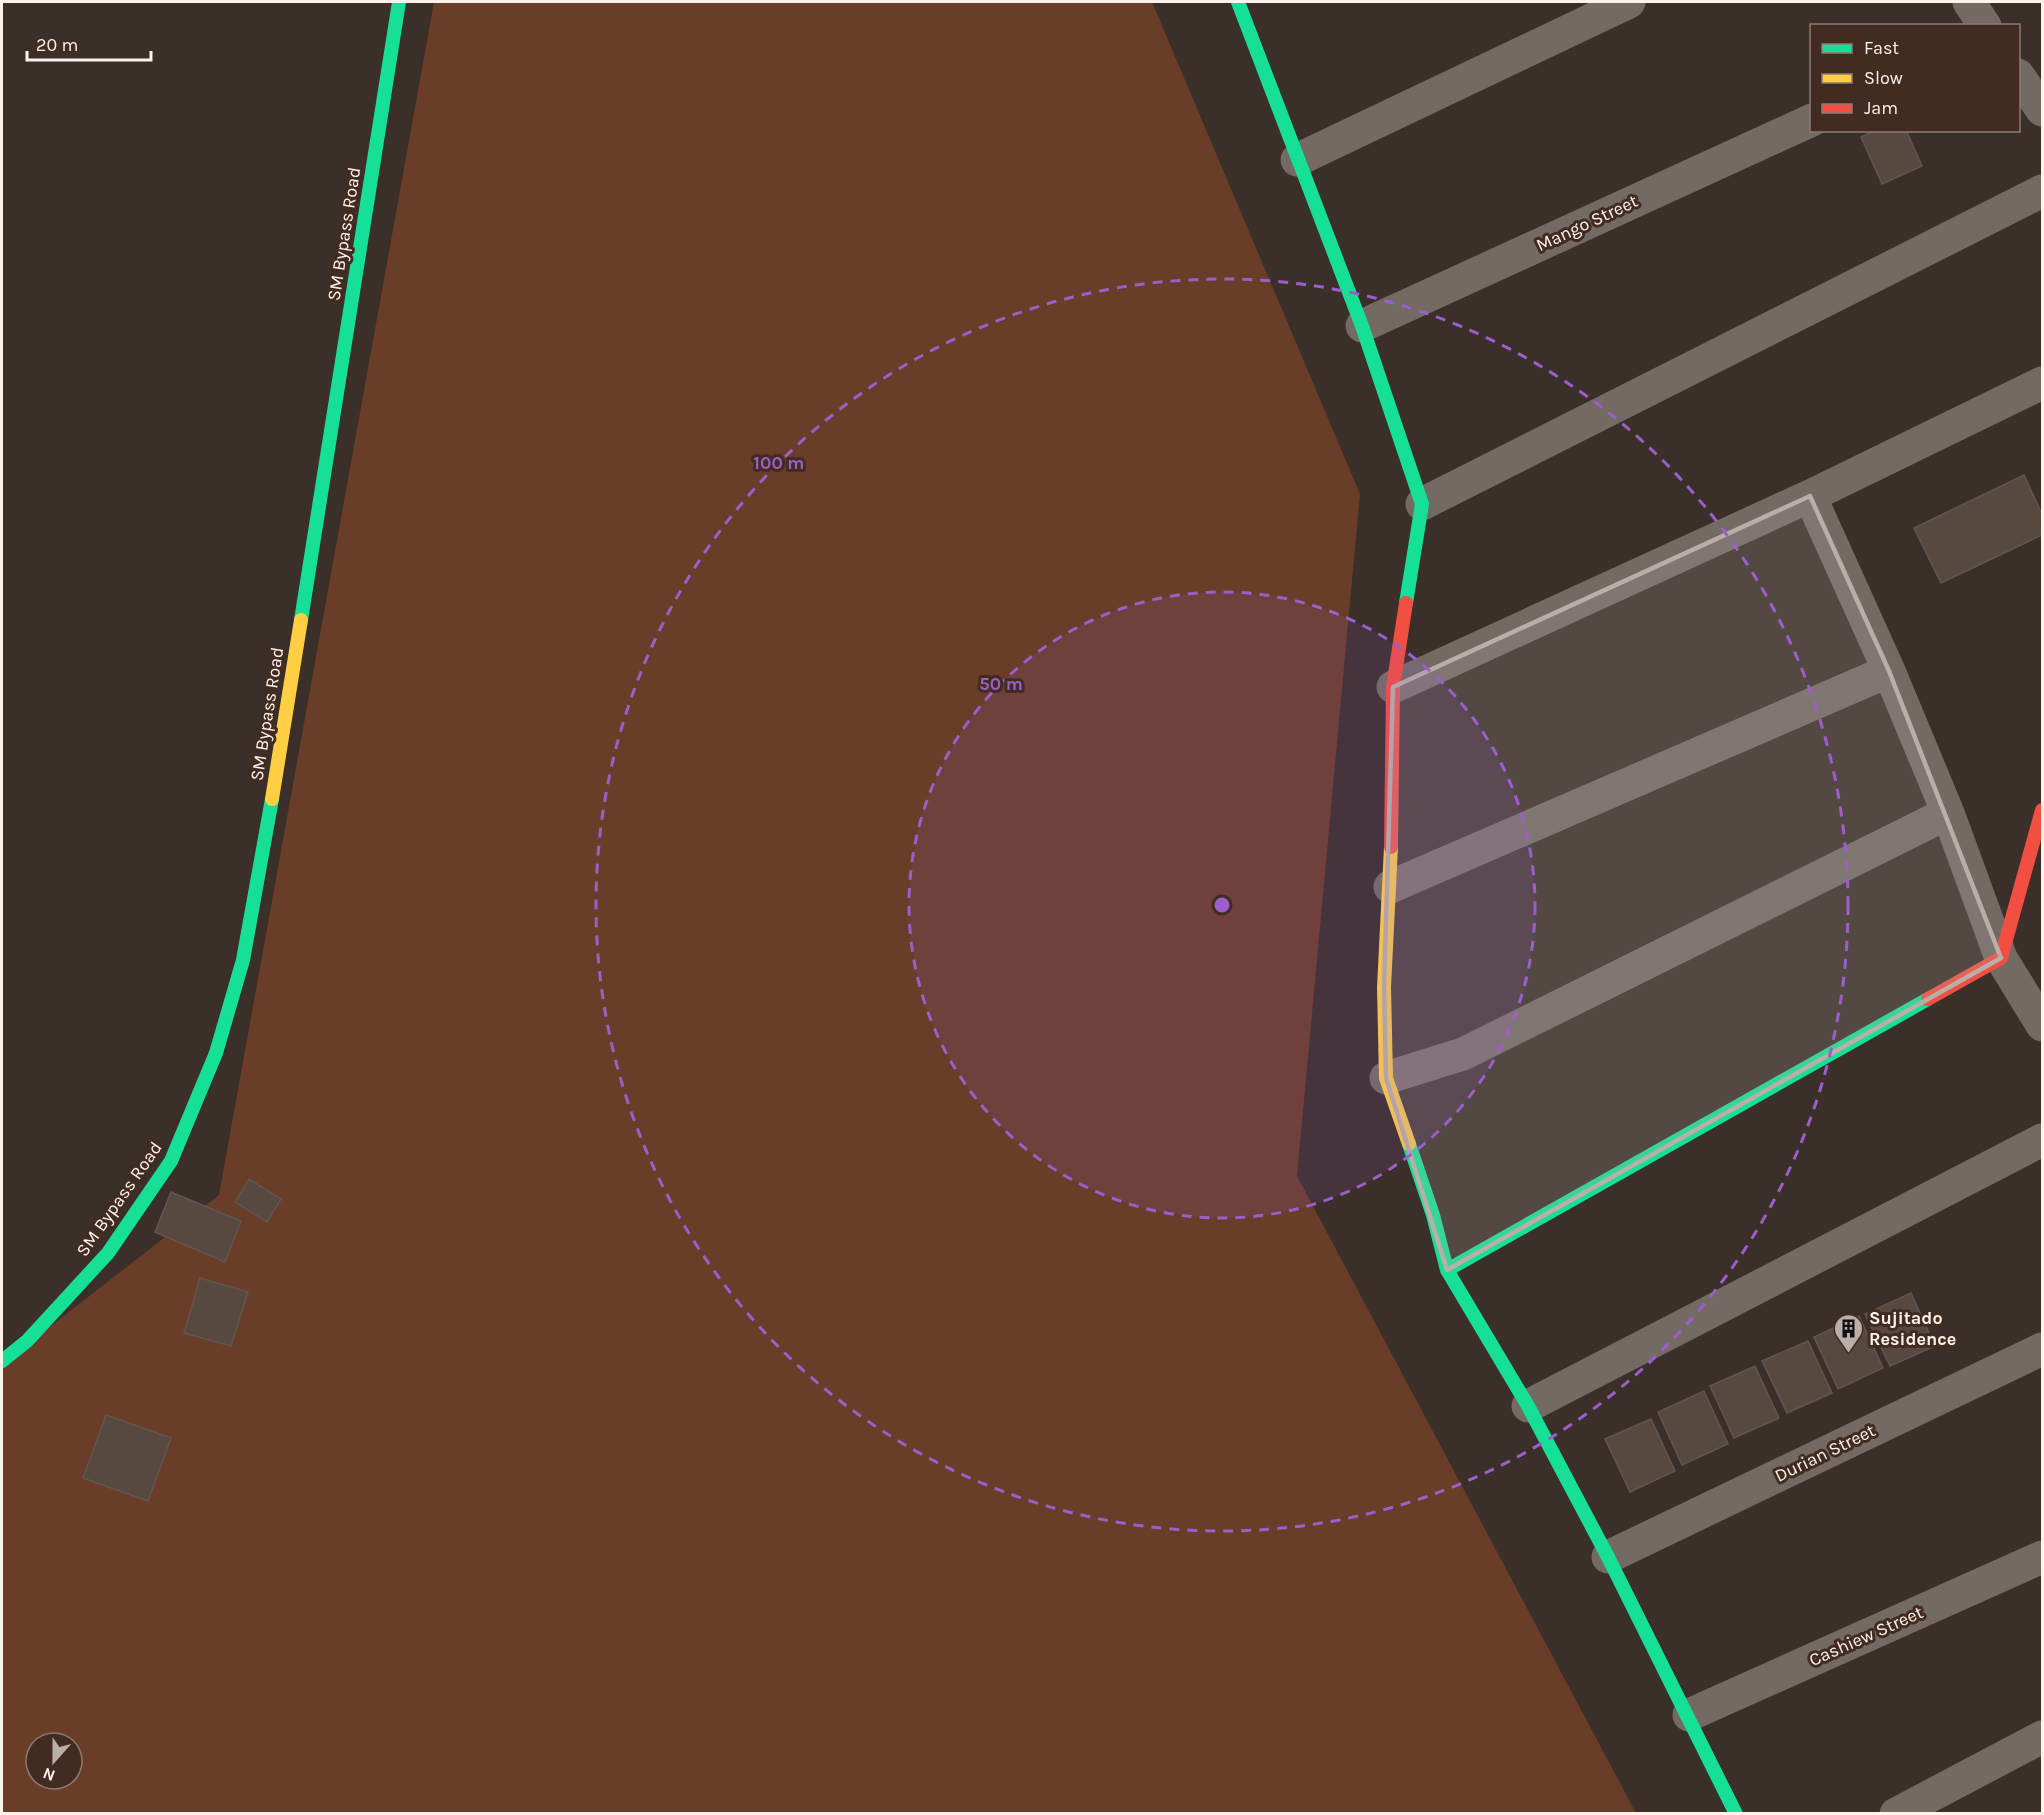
<svg xmlns="http://www.w3.org/2000/svg" width="2044" height="1815" font-family="Karla,sans-serif">
	<rect width="100%" height="100%" fill="#3a2f29"/>
	<!-- green -->
	<path fill="#693d28" fill-rule="evenodd" d="M434 2H1152L1360 494 1297 1176 1636 1813 2 1814V1364L219 1195ZM36 1743H72V1779H36Z"/>
	<!-- building -->
	<path fill="#584940" stroke="#605651" stroke-width="1.5" d="M1876 130H1906L1922 166 1882 184 1861 137Z
		M2024 475 2042 514V535L1941 583 1914 528Z
		M249 1179 281 1199 267 1222 235 1202Z
		M171 1192 241 1221 225 1262 155 1232Z
		M200 1278 248 1292 231 1346 184 1333Z
		M1911 1293 1935 1346 1890 1366 1865 1314Z
		M1859 1316 1883 1368 1838 1389 1814 1337Z
		M1808 1341 1832 1393 1787 1413 1762 1361Z
		M1755 1366 1779 1418 1734 1438 1710 1386Z
		M1704 1391 1728 1444 1682 1465 1658 1412Z
		M106 1415 171 1438 148 1501 83 1478Z
		M1651 1419 1675 1471 1630 1492 1605 1439Z"/>
	<g fill="none" stroke-linecap="round" stroke-linejoin="round">
		<!-- street -->
		<path stroke="#736a64" stroke-width="33" d="M1969 2 1985 26
			M2018 75 2042 110
			M1297 160 1629 2
			M1362 326 1812 120
			M1810 496 1889 671 1948 813 2001 958 2042 1025
			M1422 504 2042 191
			M1393 687 1810 496 2042 383
			M1390 887 1889 671
			M1386 1078 1463 1054 1948 813
			M1528 1406 2042 1140
			M1608 1557 2042 1349
			M1689 1715 2042 1557
			M1896 1814 2042 1737"/>
		<!-- fast -->
		<path stroke="#16e098" stroke-width="14" d="M1238 2 1362 326 1422 504 1406 603
			M301 620 399 2
			M1409 1144 1433 1215 1447 1270 1528 1406 1608 1557 1736 1814
			M1447 1270 1928 999
			M2 1361 27 1341 108 1253 171 1161 216 1053 243 960 272 799"/>
		<!-- slow -->
		<path stroke="#ffcf43" stroke-width="14" d="M272 799 301 620
			M1391 847 1384 987 1386 1078 1409 1144"/>
		<!-- jam -->
		<path stroke="#f24e42" stroke-width="14" d="M1391 847 1393 687 1406 603
			M1928 999 2001 958 2042 810"/>
	</g>
	<!-- marked area -->
	<path fill="#b9aea8" fill-opacity="0.2" stroke="#b9aea8" stroke-width="4.5" stroke-linejoin="round" d="M1810 496 1889 671 2001 958 1447 1270 1386 1078 1384 987 1393 687Z"/>
	<!-- distance rings -->
	<circle cx="1222" cy="905" r="313" fill="#9c5eca" fill-opacity=".12"/>
	<g fill="none" stroke="#9c5eca" stroke-width="3" stroke-dasharray="10 8">
		<circle cx="1222" cy="905" r="313"/>
		<circle cx="1222" cy="905" r="626"/>
	</g>
	<!-- icons -->
	<defs>
		<symbol id="building-pin" viewBox="-11 -11 22 30"><path d="M0 17L-7.5 6A9.5 9.5 0 1 1 7.5 6Z" fill="#b9aea8" stroke="#422c21"/><path d="M-4-6H4V6H1V3H-1V6H-4ZM-2.5-4.3h1.7v1.8h-1.7ZM.8-4.3h1.7v1.8H.8ZM-2.5-1h1.7V.8h-1.7ZM.8-1h1.7V.8H.8Z" fill="#111"/></symbol>
	</defs>
	<g fill-rule="evenodd">
		<use href="#building-pin" x="1832" y="1312" width="33" height="45"/>
	</g>
	<g text-anchor="middle" dominant-baseline="central" stroke-width="6" stroke-linejoin="round" paint-order="stroke">
		<!-- street labels -->
		<g font-size="18" fill="#fef2ed" stroke="#422c21">
			<text transform="translate(1587 223) rotate(-25)">Mango Street</text>
			<text transform="translate(344 234) rotate(-81)">SM Bypass Road</text>
			<text transform="translate(267 714) rotate(-81)">SM Bypass Road</text>
			<text transform="translate(119 1199) rotate(-55)">SM Bypass Road</text>
			<text transform="translate(1825 1453) rotate(-26)">Durian Street</text>
			<text transform="translate(1866 1636) rotate(-24)">Cashiew Street</text>
		</g>
		<!-- poi labels -->
		<g font-size="18" font-weight="bold" fill="#fef2ed" stroke="#422c21" text-anchor="start">
			<text x="1869" y="1318">Sujitado<tspan x="1869" dy="21">Residence</tspan></text>
		</g>
	</g>
	<circle cx="1222" cy="905" r="9" fill="#9c5eca" stroke="#422c21" stroke-width="3"/>
	<g font-size="18" text-anchor="middle" font-weight="bold" fill="#9c5eca" stroke="#422c21" stroke-width="6" stroke-linejoin="round" paint-order="stroke">
		<text x="779" y="469">100 m</text>
		<text x="1001" y="690">50 m</text>
	</g>
	<!-- border -->
	<rect width="2044" height="1815" fill="none" stroke="#fef2ed" stroke-width="6"/>
	<!-- legend -->
	<rect x="1810" y="24" width="210" height="108" fill="#422c21" stroke="#8d7b73" stroke-width="1.5"/>
	<rect x="1822" y="44" width="30" height="9" fill="#16e098" stroke="#8d7b73" stroke-width="1.5"/>
	<text x="1864" y="54" font-size="18" fill="#fef2ed">Fast</text>
	<rect x="1822" y="74" width="30" height="9" fill="#ffcf43" stroke="#8d7b73" stroke-width="1.5"/>
	<text x="1864" y="84" font-size="18" fill="#fef2ed">Slow</text>
	<rect x="1822" y="104" width="30" height="9" fill="#f24e42" stroke="#8d7b73" stroke-width="1.5"/>
	<text x="1864" y="114" font-size="18" fill="#fef2ed">Jam</text>
	<!-- north arrow -->
	<g transform="translate(54 1761) rotate(201)"><circle r="28" fill="#422c21" stroke="#8d7b73" stroke-width="1.5"/>
	<path d="M0-4.5L10 22L0 15L-10 22Z" fill="#b9aea8"/>
	<text y="-9" font-size="16" font-weight="bold" text-anchor="middle" fill="#fef2ed">N</text>
	</g>
	<!-- scale -->
	<path d="M27 51v9h124v-9" fill="none" stroke="#fef2ed" stroke-width="3"/>
	<text x="36" y="51" font-size="18" fill="#fef2ed" stroke="#422c21" stroke-width="4.5" paint-order="stroke">20 m</text>
</svg>
